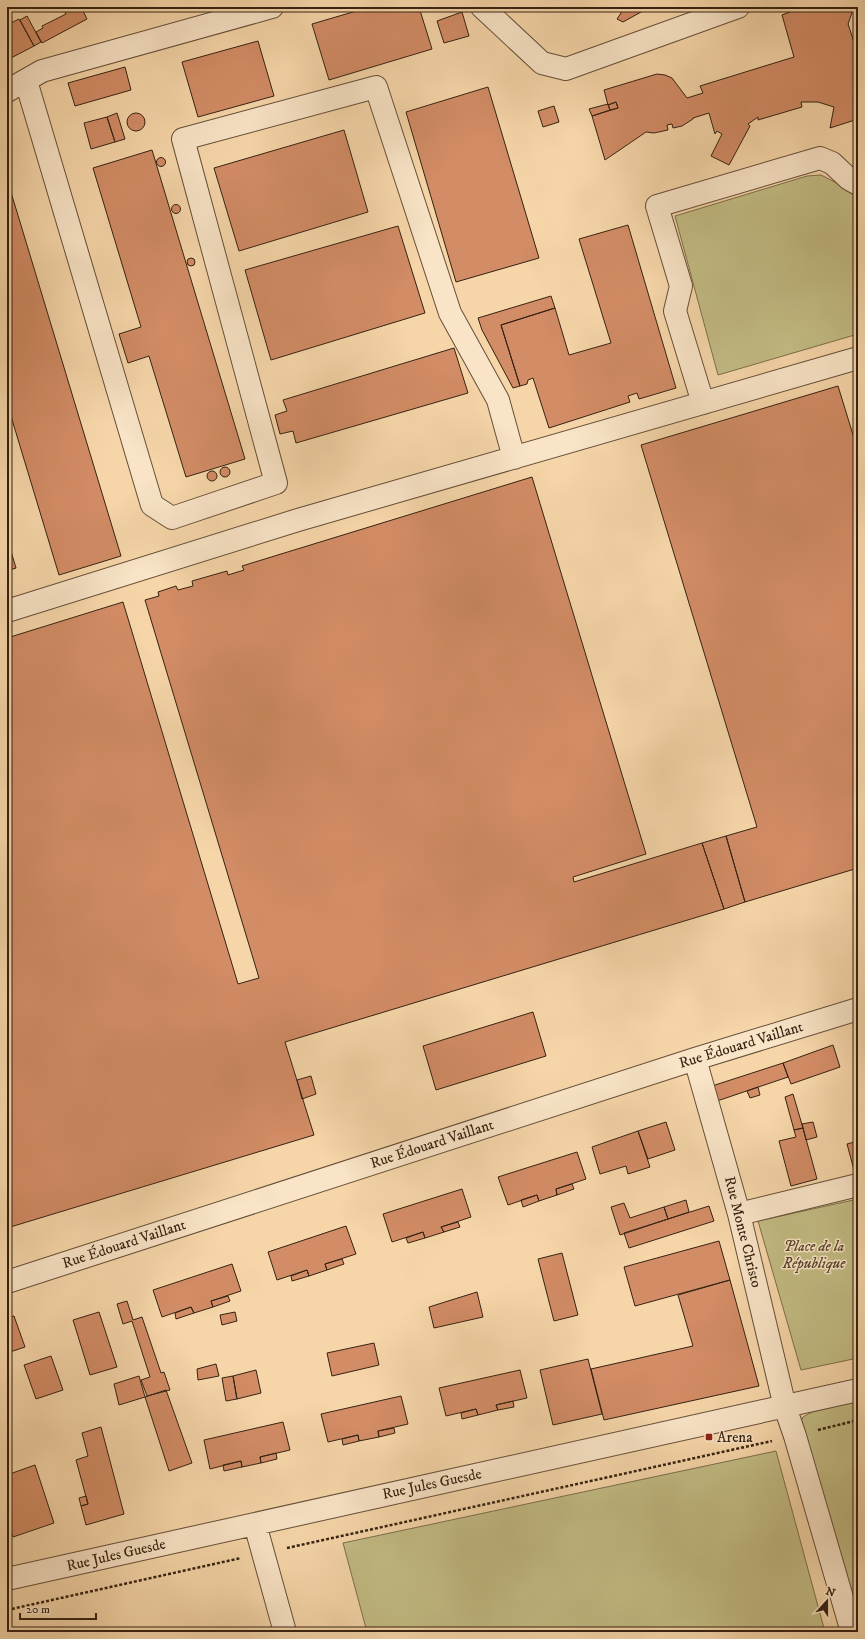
<svg xmlns="http://www.w3.org/2000/svg" width="865" height="1639" font-family="'IM FELL DW Pica',serif">
	<rect width="100%" height="100%" fill="#f6d6a9"/>
	<filter id="stains"><feTurbulence type="fractalNoise" baseFrequency=".005" numOctaves="4"/><feColorMatrix values="0 0 0 0 .2 0 0 0 0 .09 0 0 0 0 .02 0 0 0 .5 -.17"/></filter>
	<radialGradient id="worn" r=".72"><stop offset=".6" stop-color="#630" stop-opacity="0"/><stop offset="1" stop-color="#630" stop-opacity=".3"/></radialGradient>
	<!-- green -->
	<path fill="#c3bc84" stroke="#7c6f4b" d="M821 175 858 194V334L718 375 675 216 807 176Z
		M858 1199V1358L801 1370 758 1221Z
		M858 1401V1632L799 1426 803 1417 812 1412Z
		M776 1451 825 1632H367L343 1543Z"/>
	<!-- building -->
	<path fill="#d28c66" stroke="#352212" d="M62 7H81L87 19 42 43 36 32 43 28 42 26 66 14Z
		M370 7H419L432 49 329 80 312 24Z
		M625 7H650L623 22 617 19Z
		M803 7H843V9L854 7 848 24 856 48 858 47V119L830 128 834 107 818 102H801L802 107 758 120V117L748 124 750 126 729 165 711 156 722 134 717 131 715 134 709 113 693 118V119L682 126 673 128 672 124 667 125 668 130 654 133 646 132 605 160 592 116 618 108 616 102 608 105 604 90 657 74 665 75 672 78 687 98 703 93 700 86 794 57 782 15Z
		M462 12 469 36 444 43 437 21Z
		M27 16 41 42 34 46 20 20Z
		M19 19 34 46 9 59 7 55V25Z
		M258 41 274 96 198 117 182 62Z
		M125 67 131 90 75 106 68 83Z
		M488 87 539 258 456 282 406 112Z
		M616 102 618 108 610 110 608 105Z
		M608 104 610 110 592 116 589 109Z
		M554 106 559 122 543 127 538 111Z
		M127 122a9 9 0 1 1 18 0a9 9 0 1 1-18 0Z
		M117 113 125 139 115 142 107 117Z
		M107 117 115 142 91 149 84 123Z
		M344 130 368 212 239 251 214 168Z
		M152 150 245 459 186 477 149 356 128 363 119 334 141 327 93 168Z
		M156.5 162a4.5 4.5 0 1 1 9 0a4.5 4.5 0 1 1-9 0Z
		M7 179 121 556 59 575 7 403Z
		M171.5 209a4.5 4.5 0 1 1 9 0a4.5 4.5 0 1 1-9 0Z
		M628 225 676 388 639 399 637 393 628 396 630 402 549 428 533 378 528 380 527 384 520 386 501 325 555 308 569 355 611 343 579 239Z
		M398 226 425 313 271 360 245 270Z
		M187 262a4 4 0 1 1 8 0a4 4 0 1 1-8 0Z
		M551 296 555 308 501 325 520 386 513 388 482 330 478 318Z
		M454 348 468 393 296 443 293 431 280 434 275 415 287 411 283 400Z
		M838 386 858 451V868L745 902 726 836 757 827 641 445Z
		M220 472a5 5 0 1 1 10 0a5 5 0 1 1-10 0Z
		M207 476a5 5 0 1 1 10 0a5 5 0 1 1-10 0Z
		M532 477 646 854 573 877 574 882 702 843 724 909 285 1042 314 1135 7 1228V638L123 602 238 984 259 978 145 600 159 596 158 592 176 586 178 590 193 586 192 581 227 571 228 575 244 570 242 566Z
		M7 538 16 568 7 571Z
		M726 836 745 902 724 909 702 843Z
		M533 1012 546 1056 436 1090 423 1046Z
		M833 1045 840 1067 791 1084 783 1063Z
		M783 1063 788 1077 717 1101 712 1086Z
		M311 1076 316 1094 302 1099 297 1080Z
		M758 1087 760 1095 750 1098 747 1091Z
		M793 1094 803 1128 794 1130 785 1097Z
		M666 1122 675 1150 648 1159 638 1131Z
		M813 1122 817 1137 806 1140 802 1124Z
		M803 1128 817 1179 791 1186 779 1141 796 1137 794 1130Z
		M638 1131 650 1167 628 1174 626 1166 600 1174 592 1147Z
		M858 1141V1169L854 1170 847 1144Z
		M577 1152 586 1179 556 1189 557 1195 539 1201 537 1195 508 1205 498 1177Z
		M572 1184 574 1189 557 1195 556 1189Z
		M462 1189 471 1217 441 1227 444 1232 425 1238 423 1232 392 1242 383 1214Z
		M537 1195 539 1201 523 1207 521 1200Z
		M686 1200 689 1212 668 1219 664 1207Z
		M624 1203 630 1218 664 1207 668 1219 620 1235 611 1207Z
		M709 1206 714 1221 629 1248 624 1233Z
		M458 1222 460 1227 444 1232 441 1227Z
		M346 1226 356 1254 325 1264 327 1270 309 1276 307 1270 277 1280 268 1252Z
		M423 1232 425 1238 408 1243 406 1238Z
		M719 1241 730 1280 635 1306 624 1267Z
		M562 1253 578 1315 554 1321 538 1259Z
		M342 1259 344 1264 327 1270 325 1264Z
		M232 1264 241 1291 211 1301 213 1307 194 1313 191 1307 162 1317 153 1290Z
		M307 1270 309 1276 292 1281 291 1276Z
		M730 1280 759 1386 604 1420 591 1369 693 1346 678 1295Z
		M477 1292 483 1317 434 1328 429 1307Z
		M228 1296 230 1301 213 1307 211 1301Z
		M127 1301 133 1320 142 1317 161 1373 164 1372 170 1390 147 1396 141 1380 150 1377 132 1321 123 1324 117 1304Z
		M191 1307 194 1313 176 1319 175 1313Z
		M99 1312 117 1367 90 1375 73 1320Z
		M235 1312 237 1321 222 1325 220 1315Z
		M14 1316 25 1347 7 1353V1318Z
		M374 1343 379 1365 332 1376 327 1353Z
		M51 1356 63 1390 36 1399 24 1365Z
		M588 1359 602 1414 553 1425 540 1370Z
		M216 1364 219 1376 198 1380 197 1369Z
		M256 1370 261 1393 237 1399 233 1376Z
		M520 1370 527 1398 496 1405 498 1410 478 1415 476 1409 446 1416 439 1388Z
		M139 1376 145 1397 119 1405 114 1384Z
		M233 1376 237 1399 226 1401 222 1378Z
		M166 1390 192 1463 169 1471 145 1397Z
		M401 1396 408 1424 378 1431 379 1437 359 1441 358 1435 328 1442 321 1414Z
		M513 1401 514 1407 498 1410 496 1405Z
		M476 1409 478 1415 462 1419 461 1413Z
		M283 1422 290 1450 260 1457 261 1463 242 1467 241 1461 210 1469 204 1440Z
		M101 1427 124 1514 86 1525 81 1506 88 1504 76 1460 88 1456 82 1433Z
		M394 1428 395 1433 379 1437 378 1431Z
		M358 1435 359 1441 343 1445 342 1439Z
		M276 1453 277 1459 261 1463 260 1457Z
		M241 1461 242 1467 224 1471 223 1465Z
		M35 1465 54 1523 13 1537 7 1519V1475Z
		M86 1496 88 1504 81 1506 79 1498Z"/>
	<g fill="none" stroke-linecap="round" stroke-linejoin="round">
		<defs>
			<path id="minor" d="M482 7 542 63 566 69 738 7
				M26 81 152 505 172 518 276 483 183 139 376 87 450 313 498 400 514 458
				M7 91 42 71 272 7
				M703 403 675 311 681 286 657 206 820 158 832 163 849 179 858 184
				M7 611 298 520 858 358
				M695 1059 739 1214 785 1407 795 1436 852 1632
				M739 1214 858 1185
				M7 1282 695 1059 858 1009
				M255 1524 285 1632
				M7 1579 858 1390"/>
		</defs>
		<!-- minor casing -->
		<use href="#minor" stroke="#654f38" stroke-width="24"/>
		<!-- path -->
		<path stroke="#352212" stroke-width="2.5" stroke-dasharray="3 2" stroke-linecap="butt" d="M818 1430 858 1420
			M287 1548 772 1441
			M7 1610 241 1558"/>
		<!-- minor -->
		<use href="#minor" stroke="#f9e4c7" stroke-width="22"/>
	</g>
	<!-- markers -->
	<rect fill="#8f2418" stroke="#f9e4c7" stroke-width="1.5" x="705" y="1433" width="8" height="8" rx="2"/>
	<g text-anchor="middle" dominant-baseline="central" stroke-width="3" stroke-linejoin="round" paint-order="stroke">
		<!-- street labels -->
		<g font-size="15" fill="#352212" stroke="#f9e4c7">
			<text transform="translate(741 1045) rotate(-17)">Rue Édouard Vaillant</text>
			<text transform="translate(432 1144) rotate(-18)">Rue Édouard Vaillant</text>
			<text transform="translate(743 1232) rotate(76)">Rue Monte Christo</text>
			<text transform="translate(124 1244) rotate(-18)">Rue Édouard Vaillant</text>
			<text transform="translate(432 1484) rotate(-12)">Rue Jules Guesde</text>
			<text transform="translate(116 1555) rotate(-13)">Rue Jules Guesde</text>
		</g>
		<!-- park labels -->
		<g font-size="15" font-style="italic" fill="#58482e" stroke="#f9e4c7">
			<text x="814" y="1246">Place de la<tspan x="814" dy="17">République</tspan></text>
		</g>
		<!-- poi labels -->
		<g font-size="15" fill="#352212" stroke="#f9e4c7" text-anchor="start">
			<text x="717" y="1437">Arena</text>
		</g>
	</g>
	<!-- margin -->
	<rect width="865" height="1639" fill="none" stroke="#f6d6a9" stroke-width="24"/>
	<rect x="8" y="8" width="849" height="1623" fill="none" stroke="#352212" stroke-width="2"/>
	<rect x="12" y="12" width="841" height="1615" fill="none" stroke="#352212"/>
	<!-- north arrow -->
	<g transform="translate(827 1601) rotate(21)" stroke="#f9e4c7" stroke-width="3" paint-order="stroke">
	<path d="M0-3L7 15L0 10L-7 15Z" fill="#352212"/>
	<text y="-6" font-size="11" font-weight="bold" text-anchor="middle" fill="#352212">N</text>
	</g>
	<!-- scale -->
	<path d="M20 1613v6h76v-6" fill="none" stroke="#352212" stroke-width="2"/>
	<text x="26" y="1613" font-size="12" fill="#352212" stroke="#f9e4c7" stroke-width="3" paint-order="stroke">20 m</text>
	<rect width="100%" height="100%" filter="url(#stains)"/>
	<rect width="100%" height="100%" fill="url(#worn)"/>
</svg>
